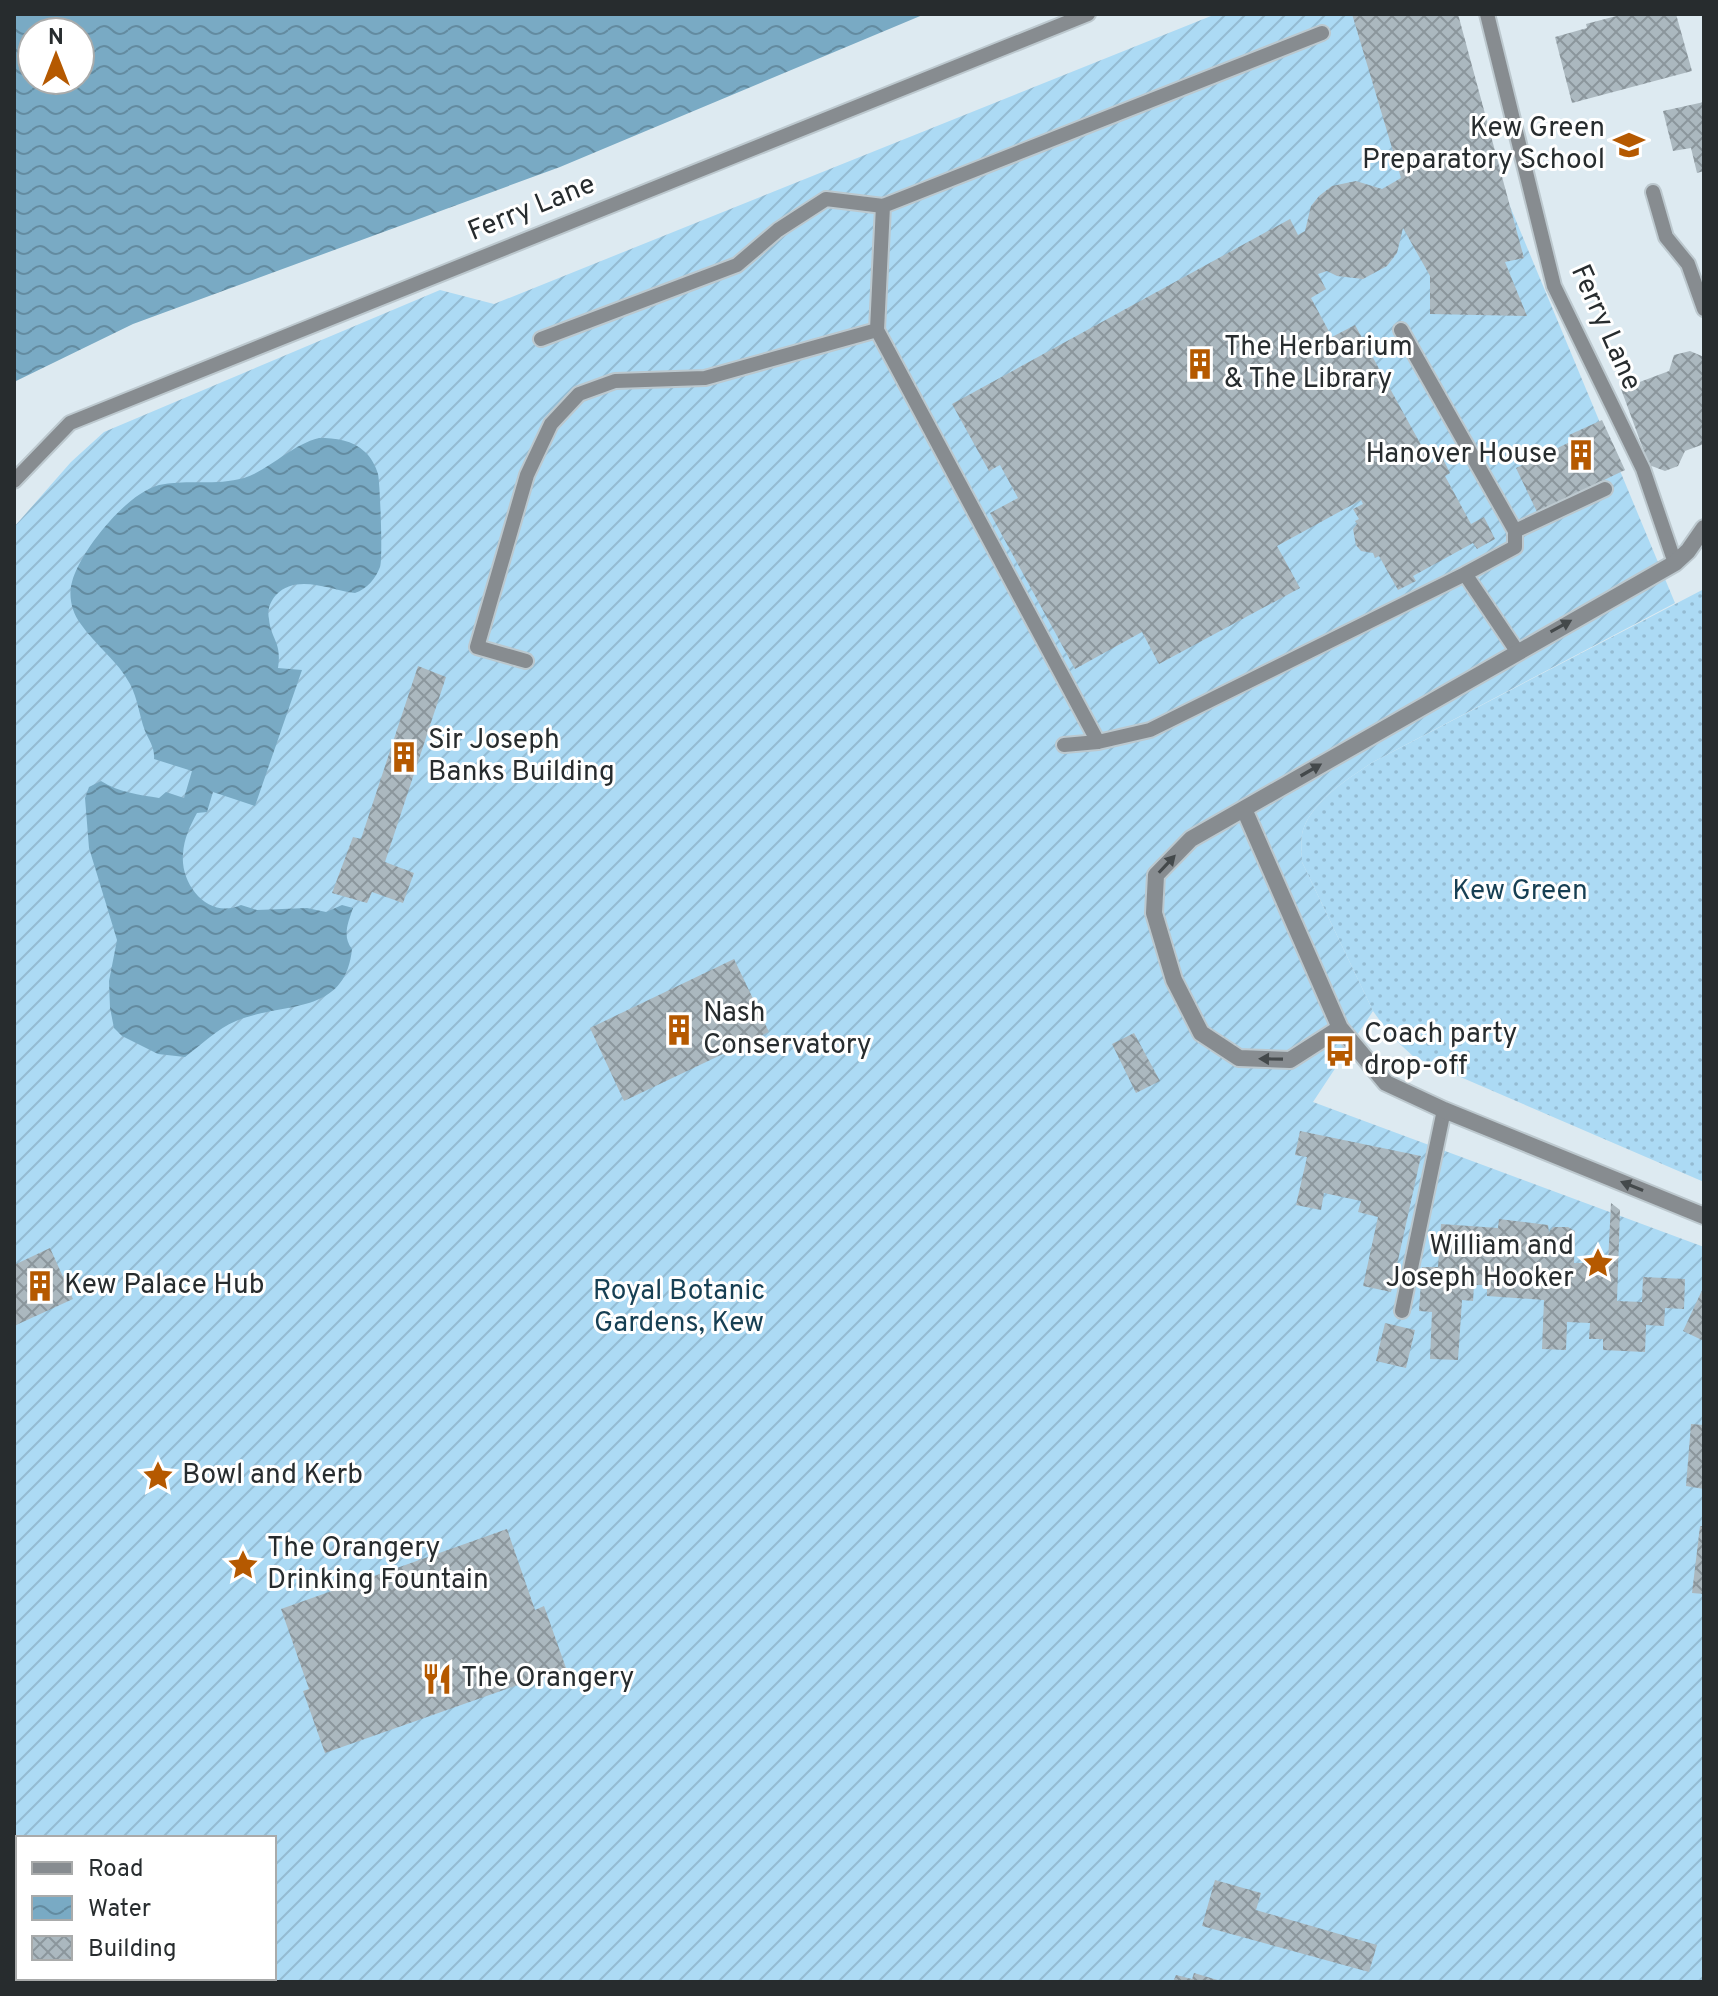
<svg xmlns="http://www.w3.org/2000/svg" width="1718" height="1996" font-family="Overpass,sans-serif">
	<defs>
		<pattern id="grass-dots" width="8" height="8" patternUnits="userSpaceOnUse" patternTransform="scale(2)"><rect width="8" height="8" fill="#acdaf4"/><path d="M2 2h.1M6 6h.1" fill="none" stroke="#94bbd2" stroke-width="1.8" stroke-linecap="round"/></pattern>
		<pattern id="garden-furrows" width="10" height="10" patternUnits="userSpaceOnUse" patternTransform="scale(2)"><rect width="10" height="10" fill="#acdaf4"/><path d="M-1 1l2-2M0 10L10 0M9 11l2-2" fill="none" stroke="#94bbd2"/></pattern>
		<pattern id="water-waves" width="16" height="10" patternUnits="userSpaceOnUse" patternTransform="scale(2)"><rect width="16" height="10" fill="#79aac4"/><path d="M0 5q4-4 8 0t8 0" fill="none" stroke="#638ba0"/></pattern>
		<pattern id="building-cross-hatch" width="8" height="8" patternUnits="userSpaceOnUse" patternTransform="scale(2)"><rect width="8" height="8" fill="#abb8bf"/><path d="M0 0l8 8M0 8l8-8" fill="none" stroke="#8b969c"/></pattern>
	</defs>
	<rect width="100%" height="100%" fill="#ddeaf1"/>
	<!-- grass -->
	<path fill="url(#grass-dots)" d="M1704 589V1182L1414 1057 1391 1036 1373 1011 1302 862C1302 852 1300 840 1303 830 1313 800 1349 778 1373 762Z"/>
	<!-- garden -->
	<path fill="url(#garden-furrows)" fill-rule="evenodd" d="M1216 14H1430L1675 603 1373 762C1349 778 1313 800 1303 830 1300 840 1302 852 1302 862L1373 1011 1313 1102 1704 1247V1982H14V527L71 462 104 432 440 290 494 304ZM18 1838H274V1978H18Z"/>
	<!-- water -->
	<path fill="url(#water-waves)" fill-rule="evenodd" d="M14 14H925L560 167 133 324 14 382ZM32 32H80V80H32Z
		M319 438C335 438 353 440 365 452 371 457 376 467 378 474 380 482 383 560 380 567 376 578 367 589 355 593 331 590 296 573 276 595 270 602 267 610 269 619 271 640 282 641 278 668L302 670 255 806 213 792 207 812 197 813C190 826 184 838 183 854 180 885 209 920 241 905L257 910 307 908 326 912 342 905 353 908C348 923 342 936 352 949 345 1017 283 1001 236 1021 217 1029 201 1045 185 1057L158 1054 122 1036 114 1028 110 1008 109 981 117 940 89 848 85 798 89 787 101 781C118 792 140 795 159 798L166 792 184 798 192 771 154 759C155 748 149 740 145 731 139 715 138 699 130 684 118 661 95 645 80 623 72 612 68 596 72 582 80 551 127 493 159 485 187 479 216 486 244 478 271 469 291 445 319 438Z"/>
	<!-- building -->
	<path fill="url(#building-cross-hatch)" d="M1352 14H1458L1524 258 1505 262 1527 316 1430 314V276L1403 228 1397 253 1387 266 1363 279 1337 276 1327 271 1318 274 1326 289 1311 298 1332 337 1355 325 1431 463 1442 457 1450 473 1445 476 1471 524 1484 517 1495 539 1477 549 1473 543 1413 576 1416 581 1398 590 1379 556 1375 558 1373 553 1361 551 1356 545 1353 529 1357 524 1355 521 1359 519 1353 509 1363 504 1361 500 1277 546 1300 588 1159 664 1142 632 1075 669 990 513 1018 498 1000 465 989 471 952 404 1290 219 1298 235 1305 231 1311 206 1319 196 1332 186 1356 181 1382 189 1401 178Z
		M1624 14H1676L1692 71 1572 103 1555 37 1587 28 1586 24Z
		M1704 102V171L1697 173 1691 148 1673 151 1663 111Z
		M1690 351 1704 357V444L1685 451 1678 466 1665 471 1649 465 1621 389 1669 371 1674 355Z
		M1602 420 1625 470 1537 512 1516 468 1572 441 1569 435Z
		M418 666 446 677 385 862 414 873 403 903 372 892 367 903 332 893 353 837 361 839Z
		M734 959 769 1032 624 1101 590 1028Z
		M1134 1033 1160 1081 1136 1093 1112 1044Z
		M1300 1131 1421 1156 1391 1292 1363 1286 1378 1217 1358 1212 1361 1201 1324 1193 1321 1210 1296 1205 1307 1157 1295 1155Z
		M1611 1203 1620 1210 1617 1301 1642 1302 1643 1277 1685 1279 1684 1309 1665 1308 1664 1326 1646 1325 1645 1352 1603 1350V1339H1589L1590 1323 1567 1322 1566 1350 1542 1349 1544 1300 1487 1296V1285H1474L1473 1301 1462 1300 1458 1360 1430 1359 1432 1312 1419 1311 1422 1267H1438L1441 1224 1498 1228 1499 1219 1548 1225 1549 1232 1553 1227H1568L1575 1231 1574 1263H1608Z
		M50 1248 73 1299 14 1326V1265Z
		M1704 1286V1341L1683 1331Z
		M1385 1323 1415 1330 1406 1368 1376 1361Z
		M1691 1424 1704 1425V1489L1686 1486Z
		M1700 1526H1704V1594L1692 1593Z
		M507 1529 535 1610 544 1606 566 1668 325 1753 303 1691 309 1689 281 1609Z
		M1215 1880 1261 1893 1256 1910 1377 1945 1369 1972 1202 1926Z
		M1194 1973 1221 1981V1982H1173L1176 1975 1192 1979Z"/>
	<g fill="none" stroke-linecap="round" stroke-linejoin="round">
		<defs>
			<path id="service" d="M1487 14 1554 286 1643 469 1675 563
				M1653 192 1666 237 1688 264 1704 309
				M877 330 883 206 1322 33
				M1401 330 1515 531
				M541 339 737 265 778 230 826 199 883 206
				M14 481 70 423 1088 14
				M1465 574 1517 651
				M526 661 477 647 527 475 551 424 579 394 615 381 705 378 877 330 1098 742
				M1064 745 1098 742 1150 730 1465 574 1515 547V531L1605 489
				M1402 1311 1444 1110"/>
			<path id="minor" d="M1244 809 1340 1028 1386 1083 1444 1110 1704 1216
				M1340 1028 1290 1060 1239 1058 1201 1033 1174 980 1154 913 1156 875 1191 839 1675 563 1688 551 1704 528"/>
		</defs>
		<!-- service casing -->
		<use href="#service" stroke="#bcc8ce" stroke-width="18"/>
		<!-- minor casing -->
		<use href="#minor" stroke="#bcc8ce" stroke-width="20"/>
		<!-- service -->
		<use href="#service" stroke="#878c90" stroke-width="14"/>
		<!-- minor -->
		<use href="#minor" stroke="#878c90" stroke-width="16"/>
	</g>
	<!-- one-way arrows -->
	<defs><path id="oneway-solid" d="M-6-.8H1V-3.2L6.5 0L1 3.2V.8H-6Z" transform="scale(2)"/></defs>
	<g fill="#44494b">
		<use href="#oneway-solid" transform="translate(1561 626) rotate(-29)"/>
		<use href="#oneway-solid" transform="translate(1311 770) rotate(-30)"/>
		<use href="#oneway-solid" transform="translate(1167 864) rotate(-47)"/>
		<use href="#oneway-solid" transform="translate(1271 1059) rotate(-179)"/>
		<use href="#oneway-solid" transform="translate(1632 1186) rotate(-158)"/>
	</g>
	<!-- icons -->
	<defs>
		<symbol id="school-bare" viewBox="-9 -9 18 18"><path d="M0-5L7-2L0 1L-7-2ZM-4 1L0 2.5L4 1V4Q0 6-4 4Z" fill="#b55900" stroke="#fff" stroke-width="2.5" paint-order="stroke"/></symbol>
		<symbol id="building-bare" viewBox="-9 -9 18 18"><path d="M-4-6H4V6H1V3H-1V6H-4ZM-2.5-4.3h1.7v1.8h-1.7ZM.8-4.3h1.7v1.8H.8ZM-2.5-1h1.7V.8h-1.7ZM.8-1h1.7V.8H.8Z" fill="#b55900" stroke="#fff" stroke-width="2.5" paint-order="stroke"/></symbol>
		<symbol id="bus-bare" viewBox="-9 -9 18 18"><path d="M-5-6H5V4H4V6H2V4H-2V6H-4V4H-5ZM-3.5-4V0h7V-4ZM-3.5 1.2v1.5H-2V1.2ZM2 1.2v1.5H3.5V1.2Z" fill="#b55900" stroke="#fff" stroke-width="2.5" paint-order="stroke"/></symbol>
		<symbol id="sight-bare" viewBox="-9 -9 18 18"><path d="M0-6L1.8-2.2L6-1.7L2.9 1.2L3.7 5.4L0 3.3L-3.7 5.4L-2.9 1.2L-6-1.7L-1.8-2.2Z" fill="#b55900" stroke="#fff" stroke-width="2.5" paint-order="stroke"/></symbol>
		<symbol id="restaurant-bare" viewBox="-9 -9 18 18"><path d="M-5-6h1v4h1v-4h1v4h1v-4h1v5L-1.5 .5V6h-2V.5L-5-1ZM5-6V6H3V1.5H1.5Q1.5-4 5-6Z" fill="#b55900" stroke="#fff" stroke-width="2.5" paint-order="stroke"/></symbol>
	</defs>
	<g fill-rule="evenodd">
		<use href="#school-bare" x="1607" y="123" width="44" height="44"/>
		<use href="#building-bare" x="1178" y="342" width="44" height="44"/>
		<use href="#building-bare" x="1559" y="433" width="44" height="44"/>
		<use href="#building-bare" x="382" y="735" width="44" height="44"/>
		<use href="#building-bare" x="657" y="1008" width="44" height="44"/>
		<use href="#bus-bare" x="1318" y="1029" width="44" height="44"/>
		<use href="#sight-bare" x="1576" y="1241" width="44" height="44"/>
		<use href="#building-bare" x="18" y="1264" width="44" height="44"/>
		<use href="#sight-bare" x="136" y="1454" width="44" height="44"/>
		<use href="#sight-bare" x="221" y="1543" width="44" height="44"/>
		<use href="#restaurant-bare" x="415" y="1657" width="44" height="44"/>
	</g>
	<g text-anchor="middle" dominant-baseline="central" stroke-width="6" stroke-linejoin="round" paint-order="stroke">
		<!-- poi labels -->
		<g font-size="28" fill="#272c2e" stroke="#fff" text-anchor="start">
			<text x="1605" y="129" text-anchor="end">Kew Green<tspan x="1605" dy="32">Preparatory School</tspan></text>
			<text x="1224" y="348">The Herbarium<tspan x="1224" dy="32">&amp; The Library</tspan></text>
			<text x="1557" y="455" text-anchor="end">Hanover House</text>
			<text x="428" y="741">Sir Joseph<tspan x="428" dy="32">Banks Building</tspan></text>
			<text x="703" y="1014">Nash<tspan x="703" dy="32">Conservatory</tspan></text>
			<text x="1364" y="1035">Coach party<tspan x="1364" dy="32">drop-off</tspan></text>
			<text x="1574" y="1247" text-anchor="end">William and<tspan x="1574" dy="32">Joseph Hooker</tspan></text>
			<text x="64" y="1286">Kew Palace Hub</text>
			<text x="182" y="1476">Bowl and Kerb</text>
			<text x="267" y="1549">The Orangery<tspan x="267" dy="32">Drinking Fountain</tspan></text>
			<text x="461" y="1679">The Orangery</text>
		</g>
		<!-- street labels -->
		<g font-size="28" fill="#272c2e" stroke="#fff">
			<text transform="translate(532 209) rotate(-22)">Ferry Lane</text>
			<text transform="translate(1605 328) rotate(66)">Ferry Lane</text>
		</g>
		<!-- park labels -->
		<g font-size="28" fill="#163f53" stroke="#fff">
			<text x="1520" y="892">Kew Green</text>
			<text x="679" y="1292">Royal Botanic<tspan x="679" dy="32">Gardens, Kew</tspan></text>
		</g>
	</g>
	<!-- border -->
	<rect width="1718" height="1996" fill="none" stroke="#272c2e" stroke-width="32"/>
	<!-- legend -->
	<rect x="16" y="1836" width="260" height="144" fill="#ffffff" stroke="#a9abab" stroke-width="2"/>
	<rect x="32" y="1862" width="40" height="12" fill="#878c90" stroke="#a9abab" stroke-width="2"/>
	<text x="88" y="1876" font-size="24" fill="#272c2e">Road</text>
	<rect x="32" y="1896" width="40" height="24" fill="url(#water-waves)" stroke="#a9abab" stroke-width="2"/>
	<text x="88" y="1916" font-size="24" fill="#272c2e">Water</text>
	<rect x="32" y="1936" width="40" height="24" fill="url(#building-cross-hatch)" stroke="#a9abab" stroke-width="2"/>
	<text x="88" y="1956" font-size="24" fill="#272c2e">Building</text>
	<!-- north arrow -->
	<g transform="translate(56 56)"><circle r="38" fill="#ffffff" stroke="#a9abab" stroke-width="2"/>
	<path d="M0-6L14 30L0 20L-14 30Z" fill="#b55900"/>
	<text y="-12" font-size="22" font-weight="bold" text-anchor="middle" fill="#272c2e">N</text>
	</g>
</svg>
